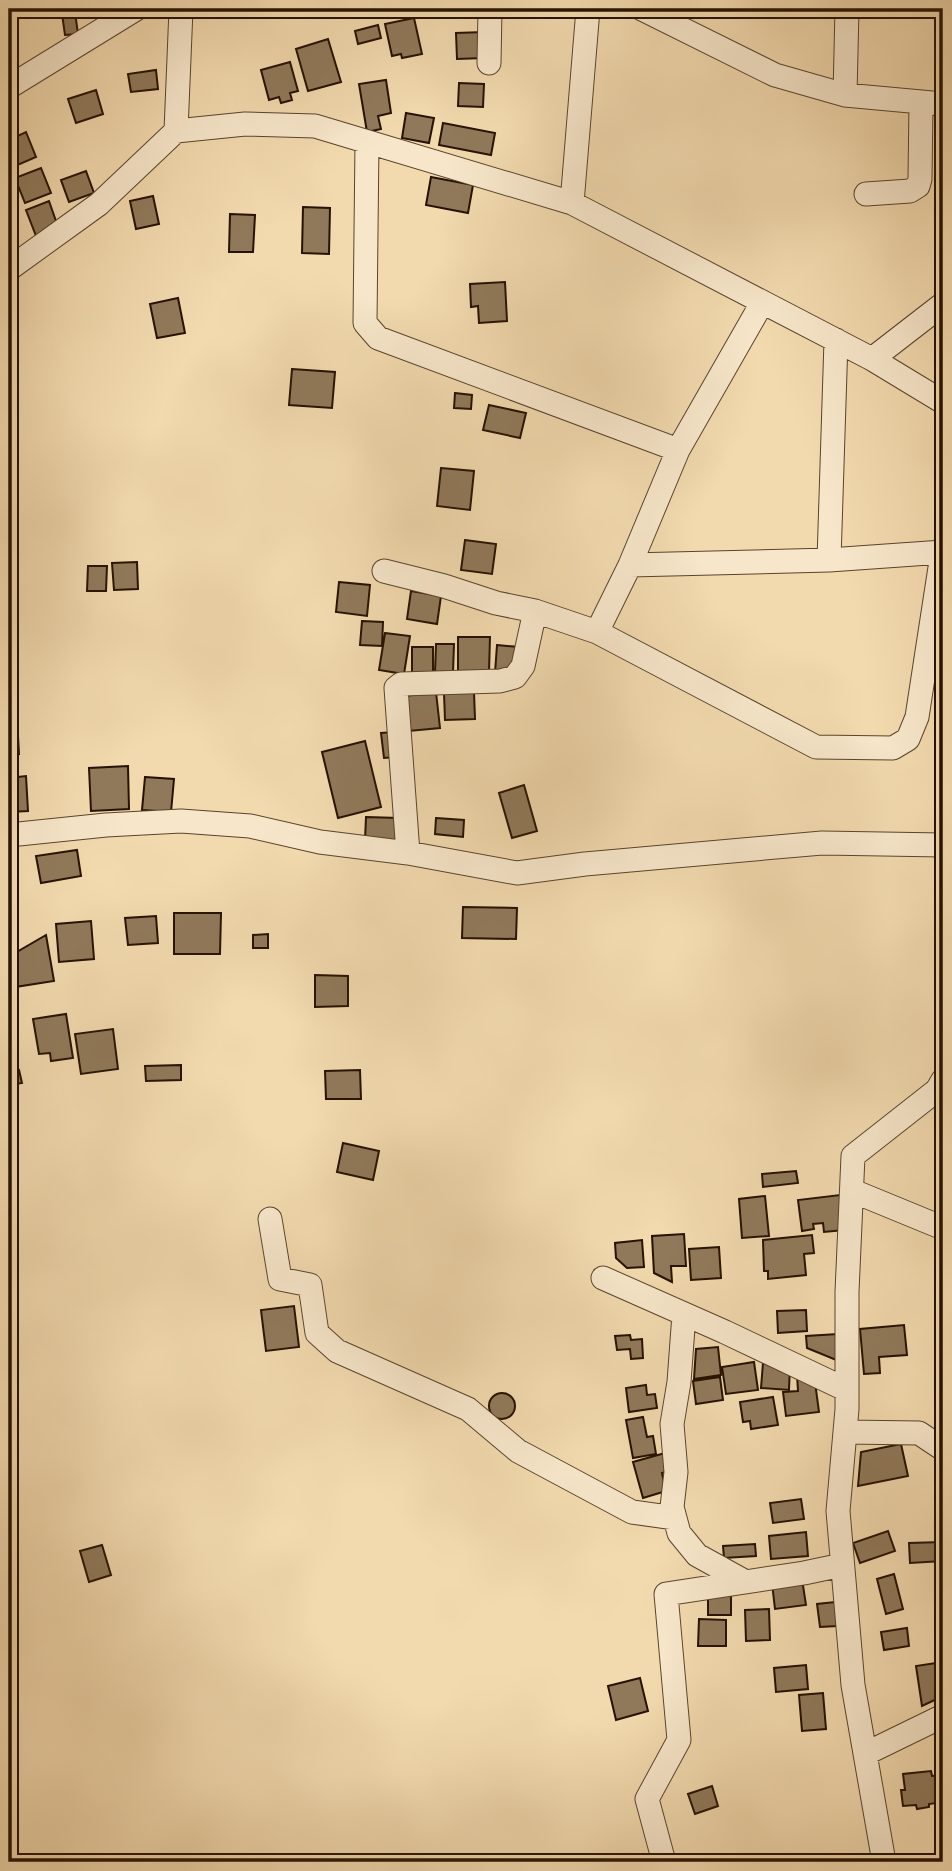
<svg xmlns="http://www.w3.org/2000/svg" width="952" height="1871" font-family="'Libre Caslon Text',serif">
	<rect width="100%" height="100%" fill="#f2d9ae"/>
	<filter id="stains"><feTurbulence type="fractalNoise" baseFrequency=".00286" numOctaves="4"/><feColorMatrix values="0 0 0 0 .2 0 0 0 0 .09 0 0 0 0 .02 0 0 0 .5 -.17"/></filter>
	<radialGradient id="worn" r=".72"><stop offset=".6" stop-color="#630" stop-opacity="0"/><stop offset="1" stop-color="#630" stop-opacity=".3"/></radialGradient>
	<!-- building -->
	<path fill="#90795a" stroke="#261200" stroke-width="2" d="M75 12 78 34 65 35 62 14Z
		M414 18 422 54 402 58 401 54 392 56 385 24Z
		M378 25 381 38 358 44 355 31Z
		M484 32V58L457 59 456 33Z
		M328 39 341 82 308 91 296 49Z
		M290 62 298 91 290 93 292 100 281 103 279 97 269 100 261 70Z
		M156 70 158 89 131 92 128 74Z
		M386 80 391 113 378 116 381 129 367 132 359 84Z
		M459 83 484 84 483 107 458 106Z
		M96 90 103 114 76 123 68 99Z
		M406 113 434 118 429 143 402 138Z
		M443 123 495 133 491 155 439 145Z
		M26 132 36 157 13 167 9 156V140Z
		M41 168 51 193 25 203 15 178Z
		M86 171 94 193 69 202 61 180Z
		M431 177 473 185 468 213 426 205Z
		M153 196 159 224 136 229 130 201Z
		M49 201 58 227 36 236 26 210Z
		M303 207 330 208 329 254 302 253Z
		M230 214 255 215 253 252H229Z
		M505 282 507 321 479 323 478 306 471 307 470 284Z
		M178 298 185 333 157 338 150 304Z
		M9 323 18 360 9 363Z
		M292 369 335 372 332 408 289 405Z
		M455 393 472 395 471 409 454 408Z
		M489 405 526 413 520 438 483 430Z
		M441 468 474 471 470 510 437 506Z
		M14 530 18 552 9 554V531Z
		M465 540 496 544 492 574 461 570Z
		M137 562 138 589 114 590 112 563Z
		M88 566H107L106 591H87Z
		M339 582 370 585 367 616 336 612Z
		M411 591 441 596 437 624 407 619Z
		M362 621 383 622 382 646 360 645Z
		M385 633 410 636 404 674 379 670Z
		M458 637H490L489 672 458 671Z
		M436 644H454L453 672H435Z
		M497 645 519 647 517 674 495 673Z
		M412 647H433V675H412Z
		M436 692 440 728 409 731 405 696Z
		M474 692 475 719 445 720 444 693Z
		M9 718H17L19 754 9 755Z
		M394 732 396 757 384 758 381 733Z
		M365 741 381 807 338 818 322 752Z
		M128 766 129 809 91 811 89 768Z
		M26 776 28 811 9 812V778Z
		M145 777 174 779 171 812 142 810Z
		M524 785 537 831 512 838 499 793Z
		M366 817 399 818 398 842 365 840Z
		M436 818 464 820 463 837 435 834Z
		M77 850 81 876 41 883 36 856Z
		M463 907 517 908 516 939 462 938Z
		M174 913H221L220 954H174Z
		M156 916 158 943 128 945 125 918Z
		M91 921 94 959 59 962 56 924Z
		M268 934V948H253V935Z
		M46 935 54 981 15 987 10 956Z
		M315 975 348 976V1006L315 1007Z
		M66 1014 73 1058 51 1061 50 1053 39 1054 33 1019Z
		M113 1029 118 1069 81 1074 75 1034Z
		M181 1065V1080L146 1081 145 1066Z
		M19 1070 22 1083 9 1085V1072Z
		M360 1070 361 1099H326L325 1071Z
		M343 1143 379 1151 373 1180 337 1172Z
		M796 1171 798 1183 763 1187 762 1174Z
		M840 1195 844 1230 824 1232 823 1223 813 1224 814 1229 802 1231 798 1200Z
		M765 1196 769 1236 742 1238 739 1199Z
		M684 1234 686 1266H671L672 1282 654 1273 652 1236Z
		M812 1235 814 1253 804 1254 806 1275 768 1279V1271H764L763 1240Z
		M642 1240 644 1267 627 1268 616 1258 615 1243Z
		M719 1247 721 1278 691 1280 689 1249Z
		M294 1306 299 1347 266 1351 261 1310Z
		M806 1310 807 1331 778 1333 777 1311Z
		M904 1325 907 1355 879 1357 880 1373 864 1374 860 1329Z
		M838 1334 841 1362 807 1348 806 1336Z
		M630 1335 631 1340 642 1339 643 1358 631 1359 630 1349 617 1350 615 1336Z
		M718 1347 721 1375 694 1379 696 1349Z
		M754 1362 758 1390 726 1394 722 1367Z
		M763 1363 790 1364 789 1390 761 1388Z
		M797 1375 815 1382 819 1412 786 1416 783 1392 798 1391Z
		M720 1377 723 1400 696 1404 693 1381Z
		M646 1385 647 1395 655 1394 657 1408 629 1412 626 1388Z
		M489 1406a13 13 0 1 1 26 0a13 13 0 1 1-26 0Z
		M773 1397 778 1425 751 1429 750 1421 743 1422 740 1402Z
		M643 1417 647 1437 653 1436 656 1454 633 1458 626 1420Z
		M901 1444 908 1476 858 1486 861 1452Z
		M665 1453 670 1471 662 1473 666 1491 643 1498 633 1462Z
		M801 1499 804 1519 773 1523 770 1503Z
		M888 1531 895 1551 860 1563 853 1543Z
		M806 1532 808 1556 771 1559 769 1536Z
		M943 1542V1561L910 1563 909 1543Z
		M755 1544 756 1556 724 1558 723 1546Z
		M102 1545 111 1575 89 1582 80 1551Z
		M894 1574 903 1609 886 1614 877 1579Z
		M802 1579 806 1605 775 1609 772 1583Z
		M708 1590H731V1615H708Z
		M835 1602 837 1626 820 1627 817 1604Z
		M769 1609 770 1640 746 1641 745 1610Z
		M699 1619 726 1620V1646H698Z
		M907 1628 909 1646 884 1650 881 1632Z
		M943 1662V1696L922 1706 916 1666Z
		M806 1665 808 1689 776 1692 774 1668Z
		M640 1678 648 1711 616 1720 608 1686Z
		M823 1693 826 1729 802 1731 799 1695Z
		M941 1767H943V1802L929 1804V1807L917 1809 916 1805 903 1806 901 1790H905L903 1774 931 1771 932 1776 942 1775Z
		M712 1786 718 1806 695 1814 688 1794Z
		M654 1853 657 1862H629Z"/>
	<g fill="none" stroke-linecap="round" stroke-linejoin="round">
		<defs>
			<path id="minor" d="M642 9 775 75 845 95 943 104
				M489 63 490 9
				M9 87 136 9
				M845 95 847 9
				M176 131 245 124 315 126 572 203 872 359 943 402
				M367 142 365 323 378 338 678 450
				M866 194 910 191 918 186 920 179 921 102
				M572 203 588 9
				M9 269 99 204 176 131 181 9
				M872 359 943 304
				M829 560 836 340
				M630 565 829 560 943 552
				M384 571 444 586 496 603 535 611 597 632 816 747 893 748 908 739 917 717 943 548
				M597 632 630 565 678 450 762 303
				M9 835 106 825 181 821 250 826 320 842 408 853 517 873 585 864 822 843 943 845
				M408 853 396 688 401 684 500 681 515 677 523 666 535 611
				M853 1191 943 1228
				M270 1219 280 1279 310 1285 317 1333 337 1351 468 1409 518 1451 632 1512 675 1518
				M603 1278 725 1332 847 1390
				M684 1314 679 1382 672 1424 676 1472 672 1507 679 1533 697 1555 744 1581
				M845 1432 919 1433 943 1449
				M865 1754 943 1716
				M664 1862 647 1799 679 1740 666 1594 804 1573 842 1565
				M884 1862 853 1685 838 1511 847 1409V1292L853 1156 937 1090 943 1080"/>
		</defs>
		<!-- minor casing -->
		<use href="#minor" stroke="#59442c" stroke-width="25"/>
		<!-- minor -->
		<use href="#minor" stroke="#f7e6ca" stroke-width="23"/>
	</g>
	<!-- margin -->
	<rect width="952" height="1871" fill="none" stroke="#f2d9ae" stroke-width="35"/>
	<rect x="10" y="10" width="931" height="1850" fill="none" stroke="#261200" stroke-width="3.5"/>
	<rect x="18" y="18" width="917" height="1836" fill="none" stroke="#261200" stroke-width="2"/>
	<rect width="100%" height="100%" filter="url(#stains)"/>
	<rect width="100%" height="100%" fill="url(#worn)"/>
</svg>
